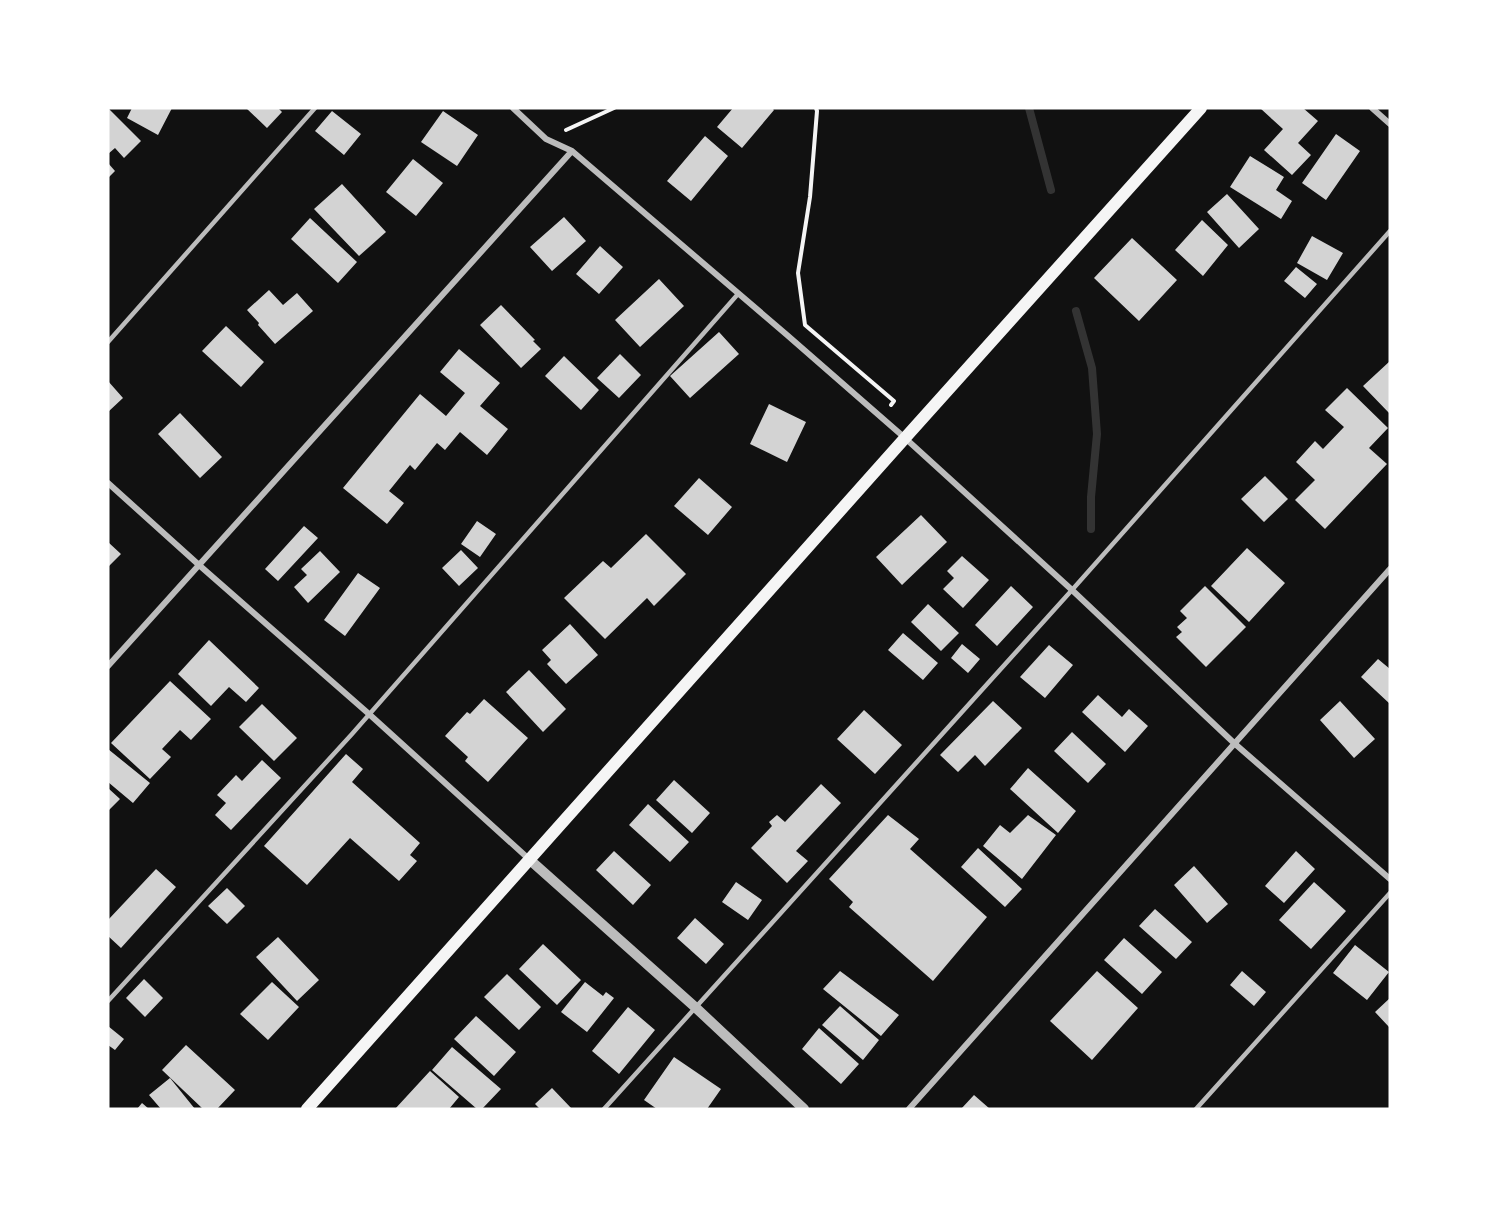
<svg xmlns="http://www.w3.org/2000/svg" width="1498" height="1217" font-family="Poppins,sans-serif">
	<rect width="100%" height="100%" fill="#111"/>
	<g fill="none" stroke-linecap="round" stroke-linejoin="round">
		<!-- stream -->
		<path stroke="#333" stroke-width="8" d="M1029 108 1051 190
			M1076 311 1092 368 1097 434 1091 497V529"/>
	</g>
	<!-- building -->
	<path fill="#d3d3d3" d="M108 108 141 141 124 158 115 148 108 154Z
		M132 108H172L158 135 127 118Z
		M246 108H278L282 112 267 128Z
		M733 108H772L774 110 742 148 717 127Z
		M1260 108H1303L1318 121 1298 143 1311 155 1292 175 1264 150 1283 129Z
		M332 111 361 134 344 155 315 131Z
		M443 111 478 135 457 166 421 142Z
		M1336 134 1360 151 1326 200 1302 183Z
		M705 136 728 156 691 201 667 181Z
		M1250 156 1284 177 1276 190 1292 201 1281 219 1230 187Z
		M413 159 443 183 416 216 386 192Z
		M108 163 115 171 108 178Z
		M342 184 386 232 359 256 314 209Z
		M1227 194 1259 229 1239 248 1207 212Z
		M564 217 586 241 552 271 530 247Z
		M310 218 357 262 338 283 291 239Z
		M1202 220 1228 245 1203 276 1175 250Z
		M1312 236 1343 253 1327 280 1297 263Z
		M1132 238 1177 280 1139 321 1094 278Z
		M600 246 623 267 599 294 576 274Z
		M1296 267 1317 284 1305 298 1284 281Z
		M659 279 684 306 640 347 615 320Z
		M269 290 283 305 297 293 313 311 275 344 258 325 259 323 247 310Z
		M501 305 535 340 533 341 541 349 521 368 480 325Z
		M226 326 264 362 241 387 202 351Z
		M719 332 739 354 690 398 670 376Z
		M459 349 500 383 480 406 508 429 487 455 460 432 445 450 437 443 415 470 410 465 389 491 404 503 387 524 343 488 420 394 446 416 465 393 440 372Z
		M620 354 641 375 619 398 597 378Z
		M564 356 599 390 581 410 545 376Z
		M1390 361V414L1363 386Z
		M108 381 123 398 108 412Z
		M1347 388 1388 428 1369 448 1387 464 1325 529 1295 500 1315 480 1296 462 1315 441 1323 449 1344 427 1325 410Z
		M769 404 806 422 787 462 750 444Z
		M180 413 222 457 200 478 158 434Z
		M1265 476 1288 499 1264 522 1241 499Z
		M699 478 732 507 708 535 674 506Z
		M921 515 947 542 902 585 876 557Z
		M477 521 496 534 480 557 461 544Z
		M304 526 318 538 278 581 265 569Z
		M646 534 686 574 654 606 647 598 605 639 564 598 603 561 611 568Z
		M108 542 121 554 108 567Z
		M1247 548 1285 583 1249 622 1211 586Z
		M461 550 478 568 459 586 442 568Z
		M320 551 340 572 308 603 294 587 307 575 301 569Z
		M962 556 989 580 963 608 943 589 954 578 947 571Z
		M358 573 380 588 345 636 324 620Z
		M1011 586 1033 607 997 646 975 625Z
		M1205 586 1246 627 1206 667 1176 637 1182 632 1177 627 1187 618 1180 611Z
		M928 604 959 633 941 651 911 622Z
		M570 624 598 655 566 684 547 664 551 660 542 650Z
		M903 633 938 663 923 680 888 650Z
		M209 640 259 688 246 702 229 687 211 706 178 674Z
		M962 644 980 659 968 673 951 658Z
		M1049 645 1073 665 1045 698 1020 677Z
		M1378 659 1390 669V704L1361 677Z
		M529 670 566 709 543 732 506 692Z
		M170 681 211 719 191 740 180 730 162 749 171 757 150 779 111 743Z
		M1098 695 1122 717 1129 709 1148 726 1125 752 1082 712Z
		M484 699 528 738 488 782 465 761 468 757 445 736 467 712 470 714Z
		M993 701 1022 728 985 766 975 755 958 772 940 755Z
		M1340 701 1375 739 1354 758 1320 720Z
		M262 704 297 738 274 761 239 727Z
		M864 710 902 745 875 774 837 739Z
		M1072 732 1106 764 1088 783 1054 751Z
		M108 749 150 783 133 803 108 782Z
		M346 754 363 769 352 782 420 843 410 855 417 861 399 881 350 838 307 885 264 846Z
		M262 760 281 778 231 830 215 815 226 803 217 795 236 775 242 781Z
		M1028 768 1076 811 1058 833 1010 789Z
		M674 780 710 813 692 833 656 800Z
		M821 784 841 803 796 851 808 861 787 883 751 848 772 826 769 822 777 815 785 822Z
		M108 788 120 799 108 811Z
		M648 804 689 842 670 862 629 825Z
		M888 815 919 839 910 849 987 917 933 981 849 907 853 902 829 879Z
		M1028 815 1056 835 1022 879 983 846 1000 825 1010 833Z
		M978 848 1022 889 1005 907 961 867Z
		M614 851 651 885 633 905 596 870Z
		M1296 851 1315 869 1284 903 1265 886Z
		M1194 866 1228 904 1207 923 1174 885Z
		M156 869 176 887 121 948 108 936V920Z
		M736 882 762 900 748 920 722 902Z
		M1314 882 1346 911 1311 949 1279 920Z
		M227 888 245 906 227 924 208 906Z
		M1155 909 1192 942 1176 959 1139 926Z
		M695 918 724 944 706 964 677 938Z
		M278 937 319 980 297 1001 256 957Z
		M1124 938 1162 972 1142 994 1104 960Z
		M543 944 581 980 557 1005 519 969Z
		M1355 945 1389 972 1367 1000 1333 973Z
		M840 971 899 1015 881 1036 823 989Z
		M1097 971 1138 1008 1092 1060 1050 1021Z
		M1242 971 1266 992 1254 1006 1230 985Z
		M507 974 541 1007 519 1030 484 997Z
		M144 979 163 998 145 1017 126 998Z
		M272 982 299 1007 268 1040 240 1014Z
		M585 982 603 996 606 992 614 998 587 1032 561 1012Z
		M1390 998V1025L1389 1027 1375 1012Z
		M840 1006 879 1040 863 1060 822 1025Z
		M628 1007 655 1030 619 1074 592 1051Z
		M476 1016 516 1052 494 1076 454 1039Z
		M108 1026 124 1039 115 1050 108 1045Z
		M819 1028 859 1064 841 1084 802 1049Z
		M186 1045 235 1090 217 1109H203L162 1070Z
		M452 1047 501 1089 482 1109H477L432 1070Z
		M674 1057 721 1089 707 1109H657L644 1100Z
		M430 1071 459 1097 449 1109H395Z
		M170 1078 195 1109H161L149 1095Z
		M552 1088 572 1109H540L535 1104Z
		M974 1095 990 1109H961Z
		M142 1103 149 1109H137Z"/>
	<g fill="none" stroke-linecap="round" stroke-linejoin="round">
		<!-- path -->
		<path stroke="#f5f5f5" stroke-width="4" d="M816 108 817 111 810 197 798 273 805 325 894 401 891 405
			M566 130 614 108"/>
		<!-- service -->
		<path stroke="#bcbcbc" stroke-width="4.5" d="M108 342 315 108
			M108 1001 352 734 738 294
			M604 1109 1072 590 1390 231
			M1196 1109 1390 893"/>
		<!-- minor -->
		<path stroke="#bcbcbc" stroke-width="6" d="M513 108 546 139 572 151 787 335 905 438 1072 590 1234 743 1390 879
			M1372 108 1390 124
			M108 483 199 565 369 714 530 860
			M108 666 572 151
			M909 1109 1390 569"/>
		<!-- tertiary -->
		<path stroke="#bcbcbc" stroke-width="10" d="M530 860 695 1007 804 1109"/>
		<!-- secondary -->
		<path stroke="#f5f5f5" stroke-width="12" d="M307 1109 905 438 1201 108"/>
	</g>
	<!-- border -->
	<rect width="1498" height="1217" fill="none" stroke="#ffffff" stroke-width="219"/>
</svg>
